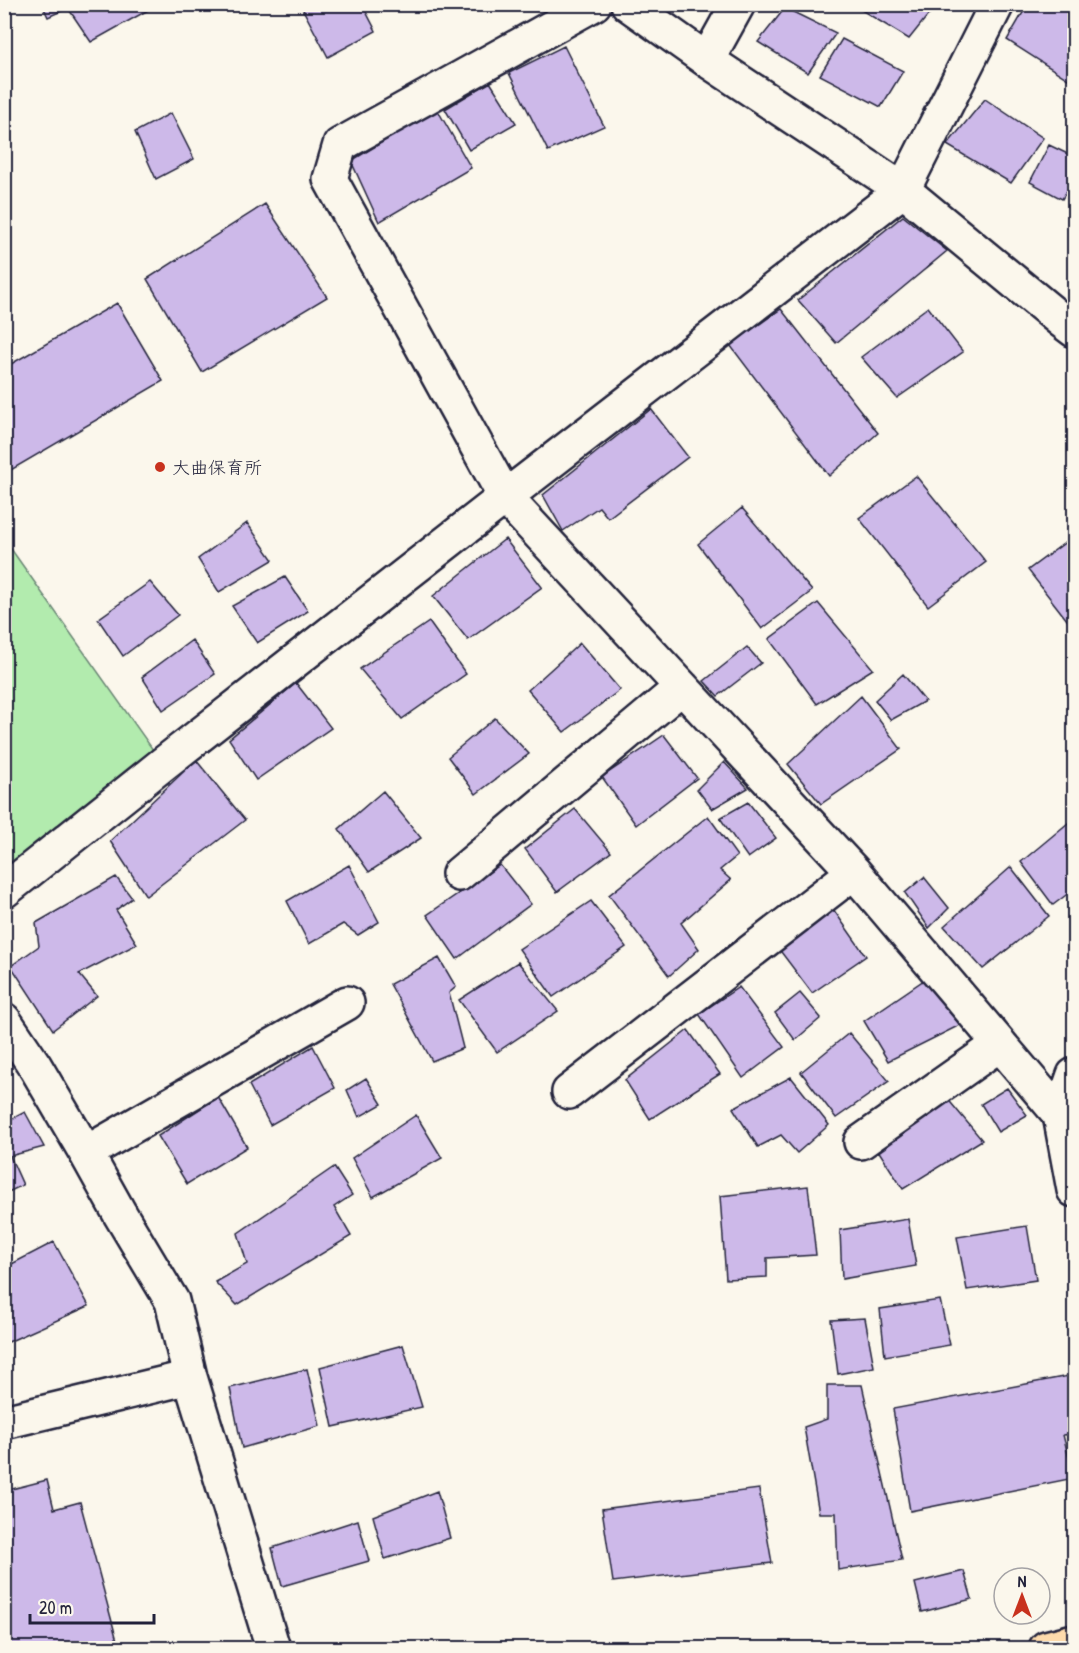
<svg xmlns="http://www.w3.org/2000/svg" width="1079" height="1653" font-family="'Patrick Hand','Klee One',sans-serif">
	<rect width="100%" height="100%" fill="#fbf7ec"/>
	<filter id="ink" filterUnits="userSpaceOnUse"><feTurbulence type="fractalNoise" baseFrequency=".0167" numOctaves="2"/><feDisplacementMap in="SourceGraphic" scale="12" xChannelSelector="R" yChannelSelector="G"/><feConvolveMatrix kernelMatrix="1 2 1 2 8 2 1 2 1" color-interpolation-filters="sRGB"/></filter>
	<g filter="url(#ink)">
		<!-- green -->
		<path fill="#b2ebae" stroke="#6a8674" stroke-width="1.5" d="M4 539 163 764 4 873Z"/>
		<!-- building -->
		<path fill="#cdb9e9" stroke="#22223b" stroke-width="1.5" d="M42 4H159L91 42 68 8 48 17Z
			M300 4H362L376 31 328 57Z
			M860 4H937L909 39 858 8Z
			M1028 4H1055L1074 14V83L1007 40Z
			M785 8 836 33 808 73 758 42Z
			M842 39 903 71 881 107 820 75Z
			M564 46 604 126 548 151 509 73Z
			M490 82 516 123 469 150 445 109Z
			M985 99 1043 138 1011 183 947 145Z
			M437 109 471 168 379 222 351 161Z
			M171 113 194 159 156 179 135 132Z
			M1049 145 1074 157V178L1062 199 1030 182Z
			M265 204 327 297 202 372 147 279Z
			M903 216 947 251 836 343 798 300Z
			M117 303 163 381 4 474V368Z
			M928 307 963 352 897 398 861 357Z
			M781 309 878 433 829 476 730 345Z
			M651 409 688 457 608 518 599 507 563 531 543 495Z
			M916 476 986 562 928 606 859 518Z
			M742 508 812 591 762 629 698 544Z
			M247 523 273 560 219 592 198 559Z
			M1074 536V629L1028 570Z
			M505 539 542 587 468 640 433 596Z
			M285 577 308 611 257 643 232 606Z
			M150 582 178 615 123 656 98 619Z
			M818 603 873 669 817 704 769 639Z
			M429 622 466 674 402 719 360 669Z
			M192 640 215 674 163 710 142 677Z
			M580 643 620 690 564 732 528 690Z
			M747 647 761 663 718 696 704 681Z
			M903 674 925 701 891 720 875 700Z
			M296 683 331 728 256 780 229 739Z
			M861 696 901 749 821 804 788 764Z
			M495 718 529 754 476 794 448 757Z
			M664 735 697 778 636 825 602 777Z
			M196 760 245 820 146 896 110 841Z
			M724 762 748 788 712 809 697 789Z
			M383 791 421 838 369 872 339 829Z
			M748 802 776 838 748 858 720 818Z
			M575 809 611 852 557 892 525 849Z
			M708 816 737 856 720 870 731 880 681 923 699 949 669 976 609 895Z
			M1074 818V889L1053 905 1021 862Z
			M349 865 379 922 358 935 343 924 309 944 287 901Z
			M500 865 531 904 457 959 427 915Z
			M1011 867 1049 916 983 969 944 926Z
			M116 877 132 898 116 910 137 944 79 974 97 996 53 1030 11 966 39 946 36 923Z
			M924 877 949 908 929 928 905 893Z
			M591 901 626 947 553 997 519 949Z
			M833 909 866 956 812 993 778 948Z
			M439 958 456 987 449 993 463 1048 432 1061 390 984Z
			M518 962 558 1011 497 1052 459 1000Z
			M924 980 960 1025 888 1061 864 1021Z
			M739 987 784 1047 743 1078 699 1014Z
			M800 993 821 1018 795 1040 775 1013Z
			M688 1030 720 1074 650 1119 625 1080Z
			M849 1033 889 1081 836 1118 801 1072Z
			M313 1046 335 1088 270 1125 249 1085Z
			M791 1077 829 1125 797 1153 781 1135 758 1147 733 1108Z
			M366 1078 382 1104 359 1117 347 1090Z
			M1007 1088 1027 1115 998 1132 981 1104Z
			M218 1097 247 1147 187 1184 158 1136Z
			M946 1097 982 1140 903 1189 876 1147Z
			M25 1112 44 1147 10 1156 23 1185 4 1194V1123Z
			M416 1115 442 1158 373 1197 352 1158Z
			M334 1167 352 1195 334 1207 351 1236 237 1305 215 1282 247 1264 238 1233Z
			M808 1186 816 1255 767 1258V1277L726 1279 720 1196Z
			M908 1219 916 1266 842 1279 840 1230Z
			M1027 1226 1036 1280 967 1290 957 1237Z
			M54 1242 89 1306 6 1343 4 1341V1268Z
			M940 1300 950 1345 885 1356 880 1309Z
			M865 1318 874 1367 838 1374 831 1320Z
			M403 1345 422 1407 333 1427 320 1367Z
			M307 1369 320 1426 242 1448 230 1388Z
			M1074 1375V1434L1063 1435 1074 1478 910 1511 893 1409Z
			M827 1385H862L902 1560 838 1570 836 1513H819L804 1427 827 1419Z
			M47 1480 54 1509 80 1502 119 1648H4V1491Z
			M759 1489 772 1563 613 1582 602 1509Z
			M437 1491 450 1538 385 1559 373 1516Z
			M358 1520 369 1561 282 1586 272 1548Z
			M964 1571 972 1599 922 1612 915 1583Z"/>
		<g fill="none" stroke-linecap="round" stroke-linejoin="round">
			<defs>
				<path id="minor" d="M594 4 340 145 330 179 505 497 854 872 1060 1115 1074 1190
					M628 4 707 60 903 190 1062 321 1074 330
					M707 60 738 4
					M459 874 682 687
					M4 891 163 764 505 497 903 190 997 4
					M4 1020 35 1066 86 1153 120 1214 172 1301 190 1377 273 1648
					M569 1092 854 872
					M1060 1115 1074 1075
					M861 1142 1000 1044
					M86 1153 347 1003
					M4 1422 190 1377"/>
				<path id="trunk" d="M1046 1648 1074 1641"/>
			</defs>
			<!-- minor casing -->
			<use href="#minor" stroke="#22223b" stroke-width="38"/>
			<!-- trunk casing -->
			<use href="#trunk" stroke="#22223b" stroke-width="38"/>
			<!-- minor -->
			<use href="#minor" stroke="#fbf7ec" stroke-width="33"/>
			<!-- trunk -->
			<use href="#trunk" stroke="#fedbac" stroke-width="33"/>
		</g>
	</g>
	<!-- markers -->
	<circle fill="#c8321e" stroke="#fbf7ec" stroke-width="2" cx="160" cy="467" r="6"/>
	<g text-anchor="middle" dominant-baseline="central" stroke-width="5" stroke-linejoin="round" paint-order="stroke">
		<!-- poi labels -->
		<g font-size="18" fill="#22223b" stroke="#fbf7ec" text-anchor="start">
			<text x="172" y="467">大曲保育所</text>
		</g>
	</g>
	<!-- margin -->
	<rect width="1079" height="1653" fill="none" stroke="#fbf7ec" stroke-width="24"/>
	<rect x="12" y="12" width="1055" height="1629" fill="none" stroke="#22223b" stroke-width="2" filter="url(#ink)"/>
	<!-- north arrow -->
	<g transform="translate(1022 1596)"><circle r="28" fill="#fbf7ec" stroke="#a4a2a5" stroke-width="1.5"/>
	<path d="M0-4.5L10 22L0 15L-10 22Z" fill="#c8321e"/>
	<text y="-9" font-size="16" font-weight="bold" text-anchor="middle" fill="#22223b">N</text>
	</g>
	<!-- scale -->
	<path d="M30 1614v9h124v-9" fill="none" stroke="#22223b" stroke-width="3"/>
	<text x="39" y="1614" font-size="18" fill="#22223b" stroke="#fbf7ec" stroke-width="4.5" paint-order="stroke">20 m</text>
</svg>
